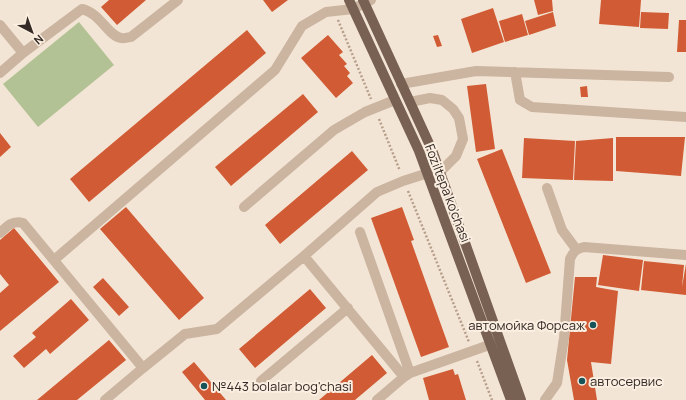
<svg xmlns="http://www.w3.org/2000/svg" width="686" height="400" font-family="Manrope,sans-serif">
	<rect width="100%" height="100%" fill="#f3e5d5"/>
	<!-- green -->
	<path fill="#b3c294" d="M79 22 114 65 38 127 3 84Z"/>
	<!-- building -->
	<path fill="#d15b34" d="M109 0H146L117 25 101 7Z
		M263 0H288L272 12Z
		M534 0H552L553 11 538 15Z
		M601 0H641L639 27 599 24Z
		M493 8 504 42 472 53 461 19Z
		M553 12 556 26 529 35 525 21Z
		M641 12 669 13 668 29 640 28Z
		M522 14 528 35 505 42 499 21Z
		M679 20H686V52H677Z
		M247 30 266 53 89 202 70 179Z
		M328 35 343 52 339 55 347 64 344 66 350 73 347 76 353 83 336 98 301 58Z
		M438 35 442 46 437 47 433 36Z
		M486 84 495 149 476 152 467 86Z
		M587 86 588 97H581L580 87Z
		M303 94 318 112 231 186 215 167Z
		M0 133 11 147 0 157Z
		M616 137H685L681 176 616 171Z
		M524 138 575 141 573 180 522 178Z
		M613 138V181L574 180 576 141Z
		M502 149 551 273 526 283 477 159Z
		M352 151 368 170 280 244 265 225Z
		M126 207 204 298 179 320 100 229Z
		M402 207 414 240 411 241 449 347 421 357 371 218Z
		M14 228 59 282 0 331V293L9 285 0 274V240Z
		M603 255 643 260 639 291 598 285Z
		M644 261 684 265 682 287 686 264V295L641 290Z
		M575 277H597L596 287 618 291 611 364 591 362 597 400H574L567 360Z
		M103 278 129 307 119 316 93 287Z
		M310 289 326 308 255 368 239 349Z
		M71 299 89 320 50 354 46 349 24 368 13 356 36 337 32 333Z
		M109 340 126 360 77 400H37Z
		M372 355 387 373 355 400H319Z
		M194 362 226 400H205L182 372Z
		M453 369 455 375 458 374 466 400H429L423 378Z"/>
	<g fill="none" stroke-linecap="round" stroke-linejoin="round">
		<!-- path -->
		<path stroke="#b79e8a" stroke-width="2.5" stroke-dasharray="2 2" stroke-linecap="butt" d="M338 20 371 99
			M379 119 400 171
			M408 191 469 342
			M477 361 492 400"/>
		<!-- minor -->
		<path stroke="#cbb4a0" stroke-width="10" d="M0 25 23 53
			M515 72 520 100 532 107 686 117
			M0 73 23 53 82 9C100 13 108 36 121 38 124 39 128 37 131 37L178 0
			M401 84 476 71 669 77
			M410 102 430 98 442 100 453 109 459 118 463 139 456 156 440 172
			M547 188 562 230 576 249
			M244 207 334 130 365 112 395 100
			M360 232 410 373
			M0 233C7 226 13 220 23 223L143 368 105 400
			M304 256 377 192 403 181 428 173
			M54 260 275 70 302 26 326 12 353 9 371 0
			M143 368 185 334 217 329 304 256 404 377 410 373 492 344
			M261 381 348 308
			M377 400 404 377
			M545 400 557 383 564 338 570 259C573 252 576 249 584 247L686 255"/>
		<!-- major -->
		<path stroke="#786053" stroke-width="10" d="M349 0 419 151 511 400
			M363 0 432 150 521 400"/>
	</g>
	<!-- markers -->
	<g fill="#165459" stroke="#faefe1" stroke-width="1.5">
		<circle cx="593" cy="325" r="4"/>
		<circle cx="582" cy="381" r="4"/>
		<circle cx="204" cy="386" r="4"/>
	</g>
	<g text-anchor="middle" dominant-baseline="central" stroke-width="4" stroke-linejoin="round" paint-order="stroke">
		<!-- street labels -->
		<g font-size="13" fill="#342924" stroke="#faefe1">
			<text transform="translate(448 193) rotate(69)">Foziltepa ko'chasi</text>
		</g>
		<!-- poi labels -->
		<g font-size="13" fill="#342924" stroke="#faefe1" text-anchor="start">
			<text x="585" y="325" text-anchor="end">автомойка Форсаж</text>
			<text x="590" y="381">автосервис</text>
			<text x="212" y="386">№443 bolalar bog'chasi</text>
		</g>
	</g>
	<!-- north arrow -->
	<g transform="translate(32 32) rotate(139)" stroke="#faefe1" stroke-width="3" paint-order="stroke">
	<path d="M0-3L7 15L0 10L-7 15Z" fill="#342924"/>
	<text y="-6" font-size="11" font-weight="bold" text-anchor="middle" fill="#342924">N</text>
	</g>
</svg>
